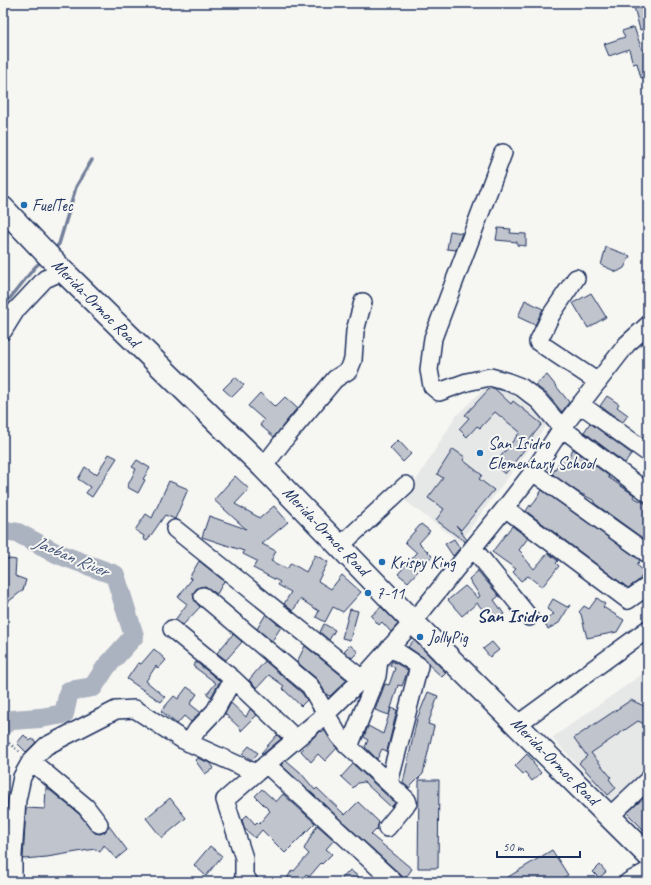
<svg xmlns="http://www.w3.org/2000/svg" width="651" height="885" font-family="Caveat,sans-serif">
	<rect width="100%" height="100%" fill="#f6f6f2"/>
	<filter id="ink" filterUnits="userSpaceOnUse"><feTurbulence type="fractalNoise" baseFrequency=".025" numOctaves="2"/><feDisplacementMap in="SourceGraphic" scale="8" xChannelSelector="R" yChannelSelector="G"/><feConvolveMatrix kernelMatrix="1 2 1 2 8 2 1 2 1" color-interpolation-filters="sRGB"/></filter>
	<g filter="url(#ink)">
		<!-- built -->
		<path fill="#e6e7e7" d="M493 380 549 422 460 542 404 500 456 416Z
			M648 670V838L552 738Z"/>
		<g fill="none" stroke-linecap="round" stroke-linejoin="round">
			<!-- stream -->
			<path stroke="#717e99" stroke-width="3.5" d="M53 250 59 244 76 187 92 160
				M3 307 35 267 43 260"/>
			<!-- river -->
			<path stroke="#abb2c0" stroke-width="20" d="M3 531 18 533 58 554 115 575 134 636 106 667 93 687 69 691 64 714 40 718 12 720 3 725"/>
		</g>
		<!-- building -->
		<path fill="#c0c4cd" stroke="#1b2f5e" d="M633 3H648V27L640 30Z
			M634 27 642 50 648 49V76L641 78 637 63 633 64 629 49 609 56 604 44 625 37 622 31Z
			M498 228 511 229 510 233 526 234V246L517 245V242L496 240Z
			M450 231 462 233 456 250 447 249Z
			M606 247 630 256 624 268 617 272 601 265Z
			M591 293 606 317 588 328 573 303Z
			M525 300 543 309 535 325 518 317Z
			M547 375 569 402 562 412 547 394 535 385Z
			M235 377 244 385 232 397 223 389Z
			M490 388H494L511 404 513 401 542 424 526 444 528 445 505 474 494 465 520 432 495 412 480 428 477 426 467 437 459 429 469 418 465 415Z
			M260 393 275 407 285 397 297 408 274 437 260 425 264 420 248 406Z
			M607 396 619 404 617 407 628 415 623 422 600 406Z
			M590 423 632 454 625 463 584 432Z
			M398 440 411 454 403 462 390 448Z
			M453 449 465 457 463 460 482 475 479 479 494 490 461 530 456 525 467 540 465 542 436 520 444 509 428 498 443 478 437 474Z
			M573 449 609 476 608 477 634 495 633 497 648 505V542L594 503 595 501 578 492 552 474 564 455 568 458Z
			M109 454 117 458 92 497 86 493 90 487 78 479 85 467 95 474 96 473 97 474Z
			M137 460 150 468 143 479 145 480 138 493 127 487 136 469 132 467Z
			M235 476 249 489 235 504 260 518 274 506 288 522 262 544 276 551 271 561 287 569 291 563 306 572 315 555 328 562 318 581 331 589 342 575 361 592 343 612 333 607 325 622 316 617 319 611 300 599 293 611 284 604 291 592 278 585 280 582 253 568 257 561 243 554 244 551 202 537 209 516 246 529 214 500Z
			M169 481 188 489 175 519 165 515 147 541 143 539 144 536 135 530 146 514 152 518Z
			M542 490 640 560 637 565 645 572 638 581 628 588 526 511 530 505 531 507Z
			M421 524 430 531 419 543 432 556 408 582 398 574 417 553 405 542Z
			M512 526 528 538 519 550 523 554 522 555 534 569 548 553 558 561 556 563 559 566 542 587 528 576 521 581 513 572 516 569 492 552Z
			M454 539 460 548 453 556 445 544Z
			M3 558 16 560 15 576 26 580 23 590 3 606Z
			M199 561 224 581 217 594 205 586 200 587 196 589 193 594 194 599 200 607 183 625 175 620 187 604 178 597 192 579 189 578Z
			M477 570 499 596 494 600 504 614 495 620 486 607 483 610 477 603 462 616 448 600 465 586 478 598 480 596 469 579 478 571Z
			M597 598 605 604 603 607 624 620 617 632 587 638 581 614 579 612 584 606 589 609Z
			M553 599 567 607 570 605 559 623 548 629 543 620 554 614 547 609Z
			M381 607 398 624 391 632 382 622 379 625 371 616Z
			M350 609 358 611 350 640 342 638Z
			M266 614 281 627 272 641 257 629Z
			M324 624 335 630 329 640 320 632Z
			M233 634 242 642 226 660 217 653Z
			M414 640 446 673 442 677 429 665V666L428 662 424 658 408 647Z
			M492 642 499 650 490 657 483 649Z
			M350 645 358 652 352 658 344 651Z
			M305 646 347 680 330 696 327 695 317 679 297 662Z
			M154 649 166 660 158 669 156 666 146 681 165 697 161 702 127 679 138 663 141 664Z
			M265 661 302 693 307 700 301 706 282 688 284 686 269 675 257 688 249 680Z
			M392 661 408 670 402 686 398 685 389 715 375 710 385 684 389 685 395 668 390 665Z
			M196 662 220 681 211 697 207 694 216 683 193 666Z
			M187 687 197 694 190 704 200 712 191 722 184 716 177 724 161 711 174 696 178 699Z
			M428 692 438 696 428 724 434 726 423 774 409 788 403 783 417 719Z
			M631 700 648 708V726L638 721 591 753 611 777 609 779 616 788 608 795 579 763 587 756 574 738Z
			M231 703 246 717 250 709 257 715 241 731V729L225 714Z
			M391 708 397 710 387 751 382 749 377 759 365 747 368 740 364 737 368 726 383 734Z
			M324 730 337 748 325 761 318 754 311 762 301 751 314 737 321 731 322 732Z
			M24 735 30 741 32 739 36 742 26 752 17 743Z
			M277 735 281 739 263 754 261 753Z
			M249 746 258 753 252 760 242 754Z
			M527 754 534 762 533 763 541 773 532 781 525 772 523 774 515 766Z
			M197 758 210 763 214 768 205 774 195 760Z
			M286 760 300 772 315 790 317 788 345 815 358 802 379 822 377 829 371 835 412 869 404 880 401 875 281 765Z
			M353 764 395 803 391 807 364 782 358 783 353 788 341 777Z
			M419 780H439L438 868H418Z
			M46 787 79 814 95 833 100 834 105 832 109 826 127 850 116 859 104 845 100 852 95 849 47 857 23 859 26 808 45 809Z
			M262 789 276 802 283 794 315 823 285 853 262 830 255 838 245 829 242 820 247 815 255 824 257 822 259 824 270 811 255 796Z
			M648 794V834L627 813Z
			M170 798 186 818 162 838 146 818Z
			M317 825 334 840 326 849 332 854 322 864 321 863 309 877 306 874 301 882H285L292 870 294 871 309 854 304 849Z
			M210 846 222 856 206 876 194 865Z
			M552 850 568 875 556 882H500Z
			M600 865 606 872 599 878 593 872Z
			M350 870 359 877 354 882H339Z"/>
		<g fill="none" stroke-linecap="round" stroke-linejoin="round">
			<defs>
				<path id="minor" d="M503 153 433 338 429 370 432 386 439 392 467 382 490 377 508 382 521 387 539 401 562 428 648 493
					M576 278 551 315 538 342 598 382
					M3 331 16 310 45 279 63 271
					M580 404 648 453
					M263 467 287 436 335 379 349 370 353 360 355 331 363 302
					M533 472 648 554
					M505 508 628 600 648 586
					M175 529 362 679
					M340 546 406 485
					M473 548 529 617
					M203 596 310 686 339 736 346 744 407 800 408 803 406 805 387 828
					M172 629 233 679 215 711 197 730 189 743
					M233 679 296 739
					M518 724 648 629
					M349 747 377 676 379 660
					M31 761 86 807 99 824
					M266 764 394 882
					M389 783 419 666 390 647
					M610 816 648 780
					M13 882V855L17 800 22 777 31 761 46 746 116 710 135 709 183 740 256 773 327 713 362 679 413 622 505 508 533 472 562 428 627 344 648 325
					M249 882 244 875V858L225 800 256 773
					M628 882 648 871"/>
				<path id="highway" d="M3 208 63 271 263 467 413 622 648 855"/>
			</defs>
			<!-- minor casing -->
			<use href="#minor" stroke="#1b2f5e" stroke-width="20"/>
			<!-- highway casing -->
			<use href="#highway" stroke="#1b2f5e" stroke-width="25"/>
			<!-- path -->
			<path stroke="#1b2f5e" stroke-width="2" stroke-dasharray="1 3" stroke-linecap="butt" d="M3 738 20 752"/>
			<!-- minor -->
			<use href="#minor" stroke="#f6f6f2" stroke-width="17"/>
			<!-- highway -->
			<use href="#highway" stroke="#f6f6f2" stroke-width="22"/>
		</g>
	</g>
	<!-- markers -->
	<g fill="#1f6fb2" stroke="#f6f6f2" stroke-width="1.5">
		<circle cx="24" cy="205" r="4"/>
		<circle cx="480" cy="453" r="4"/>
		<circle cx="382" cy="562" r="4"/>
		<circle cx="368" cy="593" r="4"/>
		<circle cx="420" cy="637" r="4"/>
	</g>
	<g text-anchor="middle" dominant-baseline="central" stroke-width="4" stroke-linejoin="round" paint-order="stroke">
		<!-- poi labels -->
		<g font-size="17" fill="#1b2f5e" stroke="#f6f6f2" text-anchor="start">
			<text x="32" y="205">FuelTec</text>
			<text x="488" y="443">San Isidro<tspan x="488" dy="20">Elementary School</tspan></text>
			<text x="390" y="562">Krispy King</text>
			<text x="376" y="593">7-11</text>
			<text x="428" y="637">JollyPig</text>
		</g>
		<!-- street labels -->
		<g font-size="17" fill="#1b2f5e" stroke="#f6f6f2">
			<text transform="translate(96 303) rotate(45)">Merida-Ormoc Road</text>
			<text transform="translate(326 531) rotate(46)">Merida-Ormoc Road</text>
			<text transform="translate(555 761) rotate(45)">Merida-Ormoc Road</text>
		</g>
		<!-- water labels -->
		<g font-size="18" font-style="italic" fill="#46567b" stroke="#f6f6f2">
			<text transform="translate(71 556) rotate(23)">Jaoban River</text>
		</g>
		<!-- quarter labels -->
		<g font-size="19" font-weight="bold" fill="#1b2f5e" stroke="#f6f6f2">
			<text x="512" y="616">San Isidro</text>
		</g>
	</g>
	<!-- margin -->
	<rect width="651" height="885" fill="none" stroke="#f6f6f2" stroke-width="16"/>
	<rect x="8" y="8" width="635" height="869" fill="none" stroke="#1b2f5e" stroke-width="1.5" filter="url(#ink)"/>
	<!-- scale -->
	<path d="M497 851v6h83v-6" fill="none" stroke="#1b2f5e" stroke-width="2"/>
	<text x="503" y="851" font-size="12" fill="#1b2f5e" stroke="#f6f6f2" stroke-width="3" paint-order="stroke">50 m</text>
</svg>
